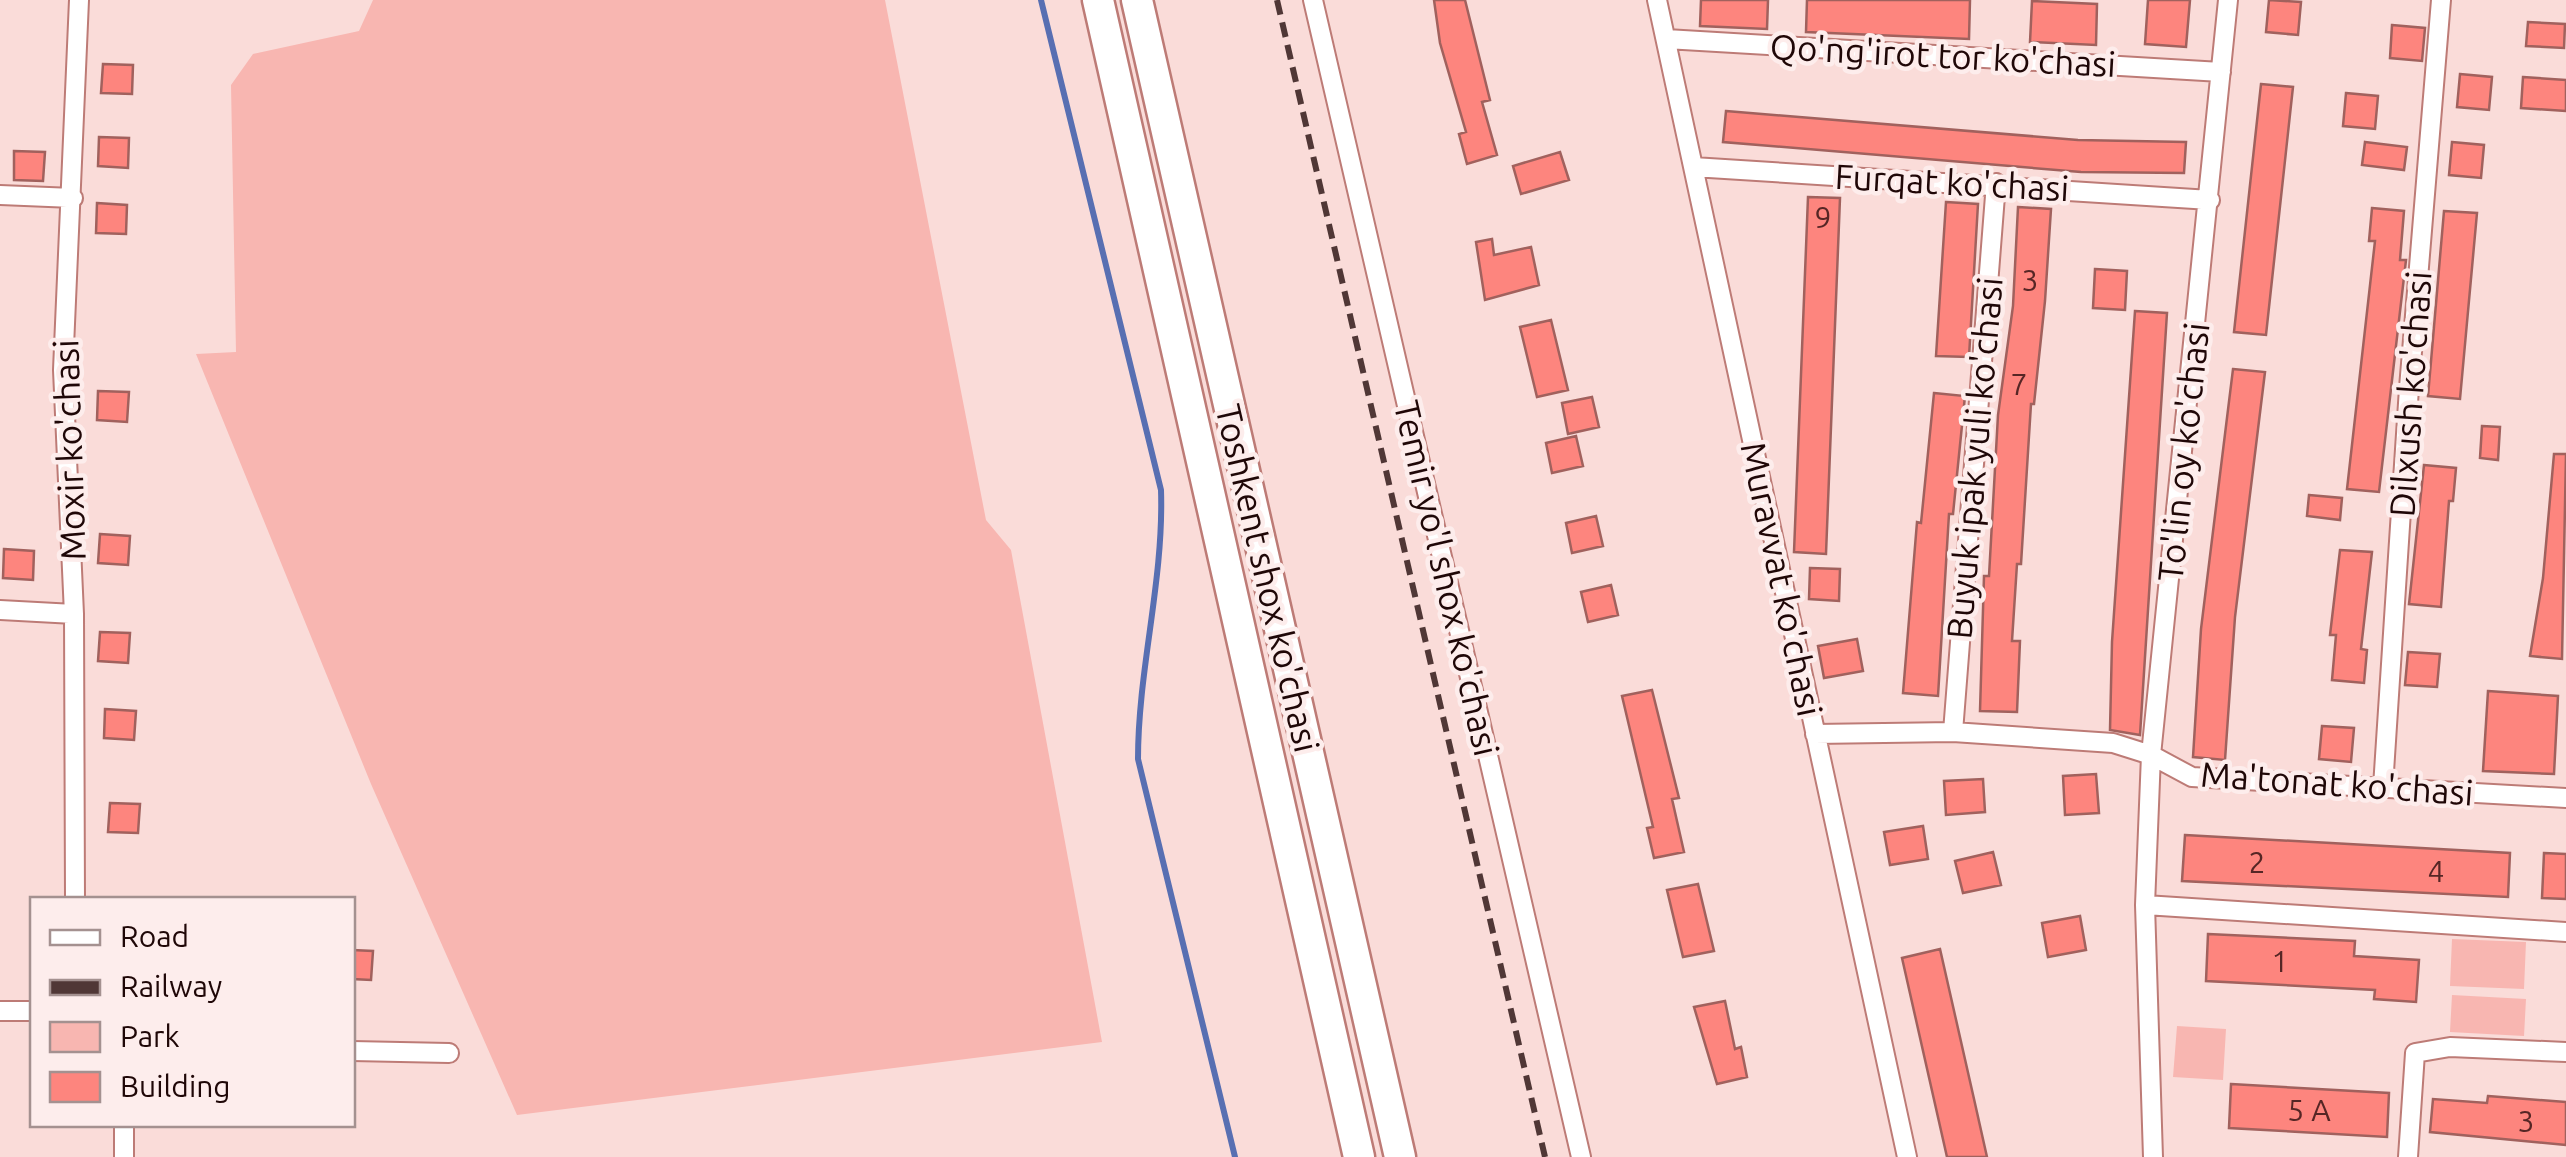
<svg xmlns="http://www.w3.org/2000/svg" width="2566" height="1157" font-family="Ubuntu,sans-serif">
	<rect width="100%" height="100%" fill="#fadcd9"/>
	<!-- green -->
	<path fill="#f8b6b1" d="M373 0H885L986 520 1011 550 1102 1042 517 1115 371 784 196 354 236 352 231 85 253 54 359 31Z
		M2452 939 2526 942 2524 989 2450 986Z
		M2452 995 2526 999 2524 1036 2450 1032Z
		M2177 1026 2226 1029 2223 1080 2173 1077Z"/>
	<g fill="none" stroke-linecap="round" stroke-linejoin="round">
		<!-- stream -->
		<path stroke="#586fb2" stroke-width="6" d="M1041 0 1161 490C1164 581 1138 669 1138 759L1235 1157"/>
	</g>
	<!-- building -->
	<path fill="#fd857e" stroke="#a1615d" stroke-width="2.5" d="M1434 0H1465L1490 100 1482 102 1497 155 1467 164 1459 134 1466 132 1440 43Z
		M1701 0H1768L1767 29 1700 26Z
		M1807 0H1970L1969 39 1806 32Z
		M2148 0H2190L2186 47 2145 44Z
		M2269 0 2301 2 2298 35 2266 32Z
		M2032 1 2097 4 2096 45 2030 42Z
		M2528 22 2565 24 2564 48 2526 46Z
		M2392 25 2425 28 2422 61 2390 58Z
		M103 64 133 65 132 94 101 93Z
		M2460 74 2492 77 2489 110 2457 107Z
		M2523 77 2566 80V111L2521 108Z
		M2261 84 2293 87 2266 335 2234 332Z
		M2346 93 2378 96 2375 129 2343 126Z
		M1726 111 2078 140 2186 142 2184 173 2081 172 1723 142Z
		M99 137 129 138 128 168 98 166Z
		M2365 142 2407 147 2404 170 2362 165Z
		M2452 142 2484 145 2481 178 2449 175Z
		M14 151 45 152 43 181 14 180Z
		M1560 152 1569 180 1521 194 1513 166Z
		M1808 197 1840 198 1826 554 1794 552Z
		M1946 202 1978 204 1969 357 1936 356Z
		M97 203 127 205 126 234 96 233Z
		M2018 207 2051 209 2045 301 2034 404H2031L2021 564H2017L2012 641H2020L2017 712 1980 711 1984 576H1989L1998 415 2013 306Z
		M2372 208 2404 211 2400 260H2406L2379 492 2347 489 2375 241H2369Z
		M2444 211 2477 213 2460 399 2428 396Z
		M1492 239 1494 255 1531 247 1539 285 1485 300 1476 242Z
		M2095 269 2127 271 2125 310 2093 308Z
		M2135 311 2167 313 2140 735 2110 730 2112 642Z
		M1551 320 1568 390 1537 397 1520 327Z
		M2233 369 2265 372 2235 617 2225 760 2193 757 2201 629Z
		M98 391 129 392 127 422 97 420Z
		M1934 393 1965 396 1953 514H1949L1938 696 1903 693 1917 522 1921 523Z
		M1592 397 1599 427 1568 434 1562 403Z
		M2482 426 2500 427 2498 460 2480 458Z
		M1576 436 1583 466 1552 473 1546 443Z
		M2554 454H2566L2562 659 2530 656 2543 578Z
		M2424 465 2456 468 2453 501H2449L2441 607 2409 604Z
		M2309 495 2342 498 2340 520 2307 516Z
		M1596 516 1603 546 1572 553 1566 523Z
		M100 534 130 536 128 565 98 563Z
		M4 549 34 551 33 580 3 578Z
		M2340 550 2372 552 2361 649 2367 650 2364 683 2332 680 2336 635H2330Z
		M1810 568 1840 569 1839 601 1809 599Z
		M1611 585 1618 615 1588 622 1581 592Z
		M100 632 130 633 128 663 98 661Z
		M1857 639 1863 671 1824 678 1818 646Z
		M2408 652 2440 654 2437 687 2405 685Z
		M1652 690 1679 798 1672 799 1684 852 1654 858 1647 828 1653 827 1622 696Z
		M2488 691 2558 696 2554 774 2483 771Z
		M105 709 136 711 134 740 104 738Z
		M2322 726 2354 728 2351 762 2319 759Z
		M2096 774 2099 813 2065 815 2063 776Z
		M1983 779 1985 812 1946 815 1944 781Z
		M110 803 140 804 138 833 108 832Z
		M1923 826 1928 859 1890 865 1884 832Z
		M2185 835 2510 853 2508 897 2182 881Z
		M1993 852 2001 885 1963 893 1955 861Z
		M2544 853 2566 854V899L2542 898Z
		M1698 884 1714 951 1683 957 1667 890Z
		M2080 916 2086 950 2048 957 2042 923Z
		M2208 934 2355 941 2354 956 2419 960 2416 1002 2374 999 2375 990 2206 981Z
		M1940 949 1974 1099 1987 1157H1947L1902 958Z
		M352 950 373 951 371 980 352 979Z
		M1725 1001 1735 1049 1741 1047 1747 1077 1717 1084 1694 1007Z
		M2231 1084 2389 1093 2387 1137 2229 1128Z
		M2488 1096 2566 1102V1145L2430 1132 2433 1099 2487 1103Z"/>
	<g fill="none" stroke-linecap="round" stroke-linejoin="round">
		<defs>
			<path id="minor" d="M1313 0 1581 1157
				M1657 0 1907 1157
				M1666 39 2221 72
				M1693 167 2210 200
				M0 195 73 198
				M0 610 74 614
				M1953 732 1996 183
				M1815 734 1953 732 2113 743 2151 755 2192 777 2566 798
				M2383 787 2409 388 2441 0
				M75 900 74 614 63 370 79 0
				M2145 905 2566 932
				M0 1011H32
				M352 1051 449 1053
				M124 1124V1157
				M2153 1157 2145 905 2151 755 2228 0
				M2408 1157 2415 1053 2450 1047 2566 1052"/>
			<path id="trunk" d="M1098 0 1359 1157
				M1137 0 1400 1157"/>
		</defs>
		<!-- minor casing -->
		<use href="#minor" stroke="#bd7b76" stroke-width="22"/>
		<!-- trunk casing -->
		<use href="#trunk" stroke="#bd7b76" stroke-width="35"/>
		<!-- minor -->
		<use href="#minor" stroke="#fff" stroke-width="18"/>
		<!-- trunk -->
		<use href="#trunk" stroke="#fff" stroke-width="30"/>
		<!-- rail -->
		<path stroke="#503736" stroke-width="6" stroke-dasharray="15 8" stroke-linecap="butt" d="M1277 0 1545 1157"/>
	</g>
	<g text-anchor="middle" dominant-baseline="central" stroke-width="9" stroke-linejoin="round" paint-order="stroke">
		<!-- number labels -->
		<g font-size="30" fill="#562625">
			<text x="1823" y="217">9</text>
			<text x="2030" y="280">3</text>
			<text x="2019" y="384">7</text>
			<text x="2257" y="862">2</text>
			<text x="2436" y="871">4</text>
			<text x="2280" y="961">1</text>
			<text x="2309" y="1110">5 А</text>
			<text x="2526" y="1121">3</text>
		</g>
		<!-- street labels -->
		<g font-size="35" fill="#1f0707" stroke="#fdedec">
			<text transform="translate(1943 55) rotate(3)">Qo'ng'irot tor ko'chasi</text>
			<text transform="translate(1952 182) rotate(3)">Furqat ko'chasi</text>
			<text transform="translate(2410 394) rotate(-86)">Dilxush ko'chasi</text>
			<text transform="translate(69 450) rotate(-92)">Moxir ko'chasi</text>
			<text transform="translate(2183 452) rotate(-84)">To'lin oy ko'chasi</text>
			<text transform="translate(1974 458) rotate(-85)">Buyuk ipak yuli ko'chasi</text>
			<text transform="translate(1268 578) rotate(77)">Toshkent shox ko'chasi</text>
			<text transform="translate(1447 578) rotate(77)">Temir yo'l shox ko'chasi</text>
			<text transform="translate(1782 579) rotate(78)">Muravvat ko'chasi</text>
			<text transform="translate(2337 783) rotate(4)">Ma'tonat ko'chasi</text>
		</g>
	</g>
	<!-- legend -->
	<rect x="30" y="897" width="325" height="230" fill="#fdedec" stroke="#a49190" stroke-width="2.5"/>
	<rect x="50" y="930" width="50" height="15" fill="#ffffff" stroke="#a49190" stroke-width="2.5"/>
	<text x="120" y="947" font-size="30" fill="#1f0707">Road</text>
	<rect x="50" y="980" width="50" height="15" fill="#503736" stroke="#a49190" stroke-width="2.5"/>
	<text x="120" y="997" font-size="30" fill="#1f0707">Railway</text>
	<rect x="50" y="1022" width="50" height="30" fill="#f8b6b1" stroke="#a49190" stroke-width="2.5"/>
	<text x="120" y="1047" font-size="30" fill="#1f0707">Park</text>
	<rect x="50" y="1072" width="50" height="30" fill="#fd857e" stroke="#a49190" stroke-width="2.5"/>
	<text x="120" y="1097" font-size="30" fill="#1f0707">Building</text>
</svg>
